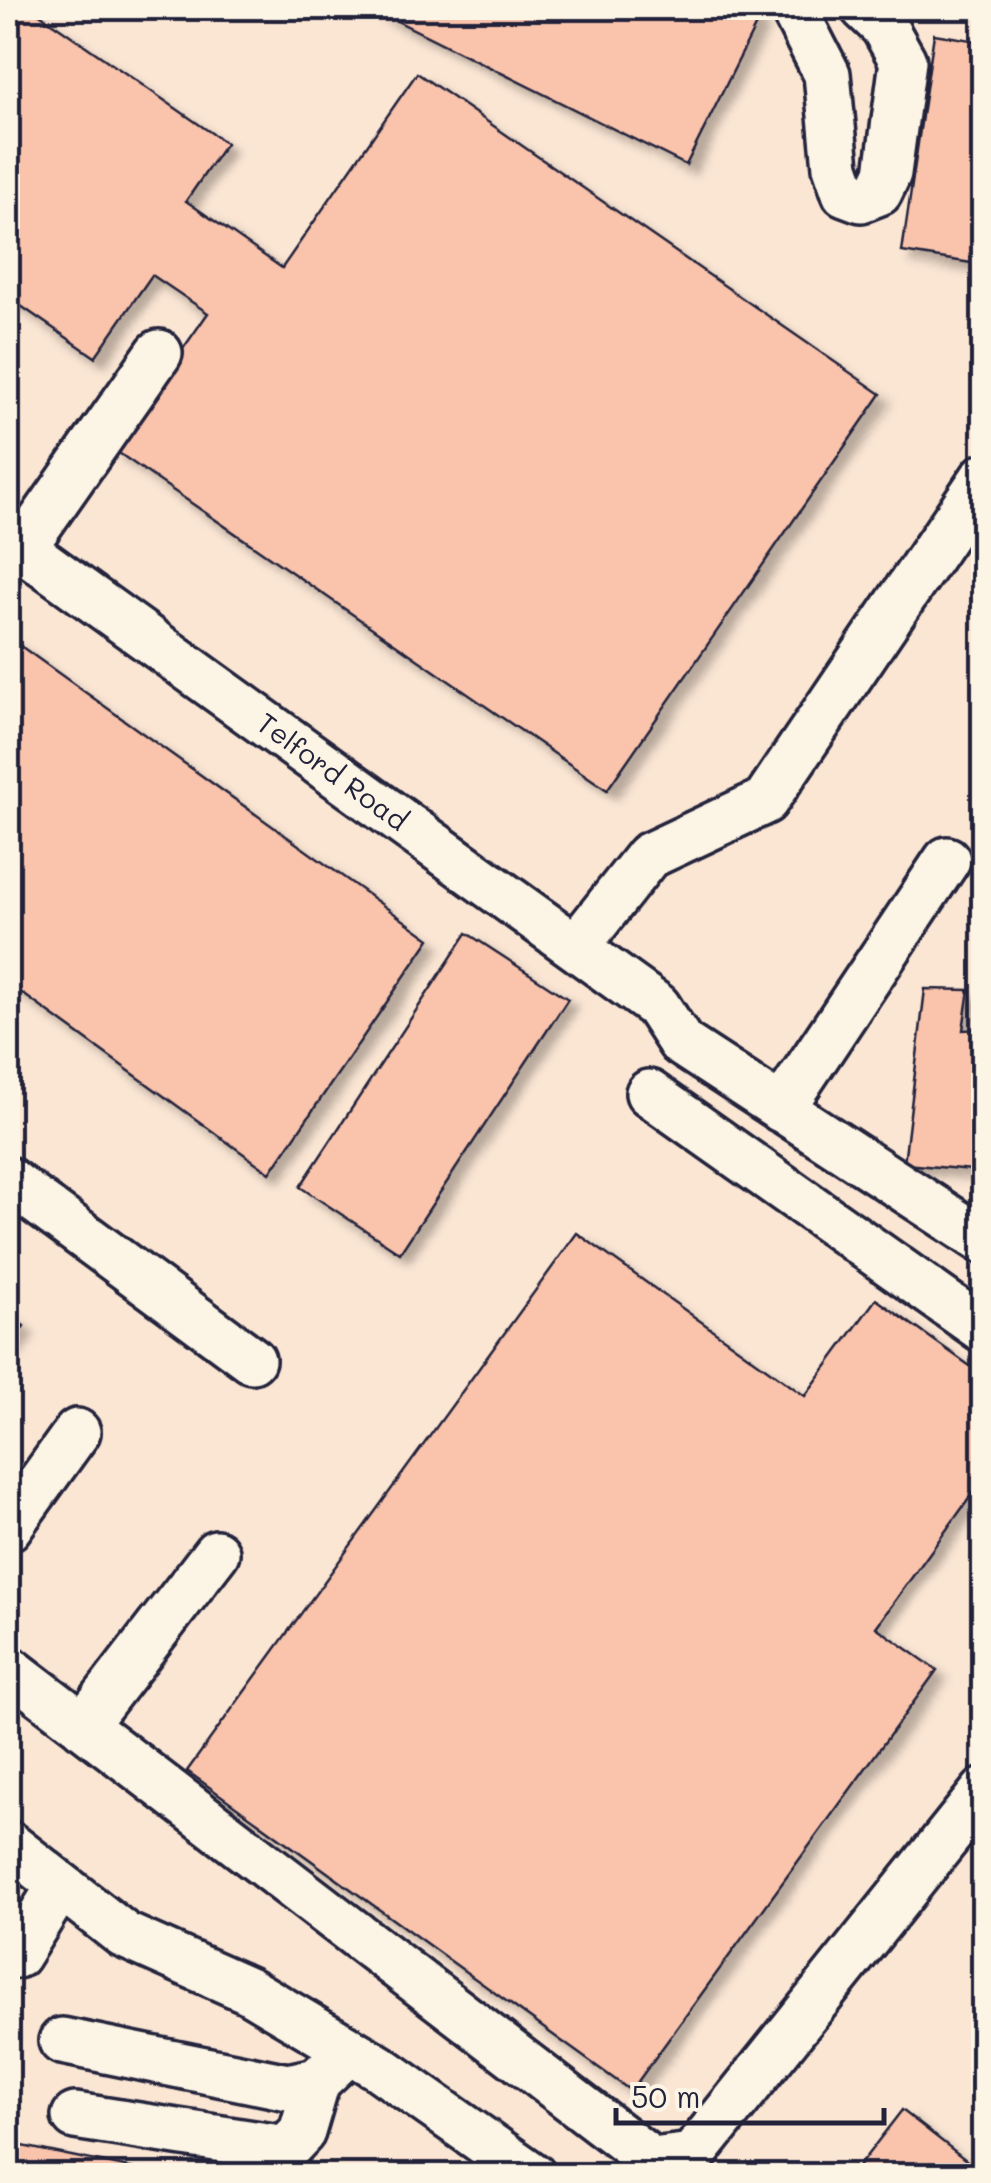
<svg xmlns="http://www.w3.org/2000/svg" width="991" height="2183" font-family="Mali,sans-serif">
	<defs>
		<filter id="shadow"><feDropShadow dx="9" dy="9" stdDeviation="5" flood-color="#0004"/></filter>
	</defs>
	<rect width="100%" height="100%" fill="#fcf5e5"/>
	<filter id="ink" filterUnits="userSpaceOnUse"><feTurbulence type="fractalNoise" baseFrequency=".01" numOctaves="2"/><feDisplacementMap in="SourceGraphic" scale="20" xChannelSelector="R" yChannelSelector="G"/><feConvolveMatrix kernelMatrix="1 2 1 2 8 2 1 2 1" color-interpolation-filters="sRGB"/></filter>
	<g filter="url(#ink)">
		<!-- built -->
		<path fill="#fbe6d4" d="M8 8H983V2175H8Z"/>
		<!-- building -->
		<path fill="#f9c3ac" stroke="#22223b" stroke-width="2.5" filter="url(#shadow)" d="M23 8H31L226 143 186 201 282 268 417 73 881 394 607 790 113 449 208 313 152 275 95 357 8 297V30Z
			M371 8H742L760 17 686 165Z
			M934 34 984 42V265L902 252Z
			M8 637 430 939 270 1173 8 983Z
			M467 933 568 999 400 1253 300 1187Z
			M925 989 969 990 963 1030 984 1029V1171L904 1164Z
			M577 1233 805 1396 876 1299 984 1376V1478L876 1627 937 1670 631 2091 187 1771Z
			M8 1313 24 1326 8 1349Z
			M902 2110 984 2174V2176H851Z
			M8 2143 169 2176H8Z
			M262 2158 352 2176H258Z"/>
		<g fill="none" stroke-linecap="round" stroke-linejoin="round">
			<defs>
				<path id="minor" d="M793 8 827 74 836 167 845 193 861 199 879 192 888 173 903 61 884 27 864 8
					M8 538 657 1006 681 1043 984 1241
					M22 549 159 353
					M577 946 648 856 765 801 984 477
					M649 1093 984 1330
					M781 1109 947 860
					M8 1180 252 1360
					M8 1528 77 1432
					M8 1668 652 2161 692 2156 984 1791
					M83 1726 216 1553
					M8 1844 124 1935 248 1990 381 2069 533 2176
					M17 1955 60 1886
					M62 2041 288 2087 317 2081
					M75 2116 286 2149 302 2132 317 2081 349 2051"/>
			</defs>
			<!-- minor casing -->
			<use href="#minor" stroke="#22223b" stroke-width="52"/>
			<!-- minor -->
			<use href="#minor" stroke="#fcf5e5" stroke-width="45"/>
		</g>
	</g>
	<g text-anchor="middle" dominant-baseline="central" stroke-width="9" stroke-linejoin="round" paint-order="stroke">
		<!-- street labels -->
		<g font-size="28" fill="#22223b" stroke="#fcf5e5">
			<text transform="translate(333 771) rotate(36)">Telford Road</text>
		</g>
	</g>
	<!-- margin -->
	<rect width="991" height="2183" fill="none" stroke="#fcf5e5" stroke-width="40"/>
	<rect x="20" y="20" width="951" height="2143" fill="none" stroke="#22223b" stroke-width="4" filter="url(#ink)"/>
	<!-- scale -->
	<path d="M616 2108v15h268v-15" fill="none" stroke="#22223b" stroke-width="5"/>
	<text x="631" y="2108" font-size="30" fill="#22223b" stroke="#fcf5e5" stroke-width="8" paint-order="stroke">50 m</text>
</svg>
